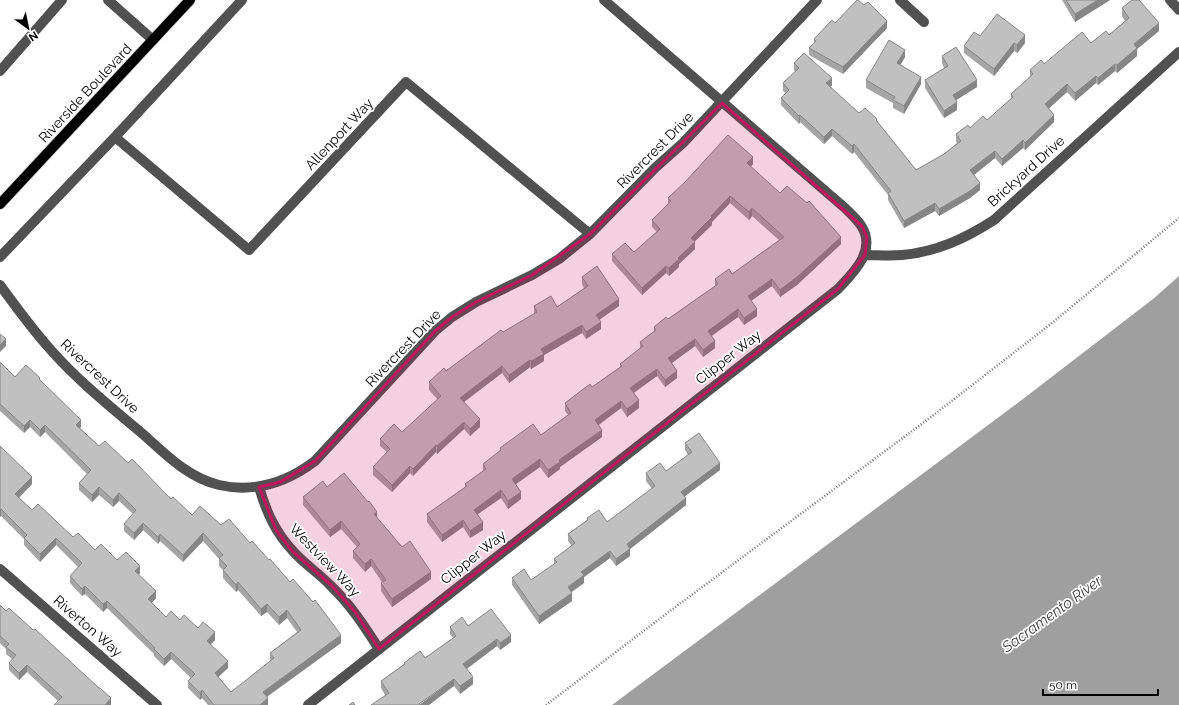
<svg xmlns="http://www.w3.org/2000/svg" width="1179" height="705" font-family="Raleway,sans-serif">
	<rect width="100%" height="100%" fill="#fff"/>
	<!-- water -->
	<path fill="#9f9f9f" d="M1179 276V705H612L1023 399 1153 299Z"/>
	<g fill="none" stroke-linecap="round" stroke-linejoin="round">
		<defs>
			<path id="major" d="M0 204 190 0"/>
		</defs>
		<!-- major casing -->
		<use href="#major" stroke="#dbdbdb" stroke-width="12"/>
		<!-- path -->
		<path stroke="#737373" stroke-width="2.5" stroke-dasharray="1 2" stroke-linecap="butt" d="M546 705 666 614 935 414 1052 323 1179 218"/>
		<!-- minor -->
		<path stroke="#515151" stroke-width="10" d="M108 0 153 40
			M900 0 924 22
			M1170 0 1179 10
			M0 71 62 0
			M115 137 249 250 406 82 590 234
			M865 255C877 255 890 256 902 255 937 252 966 238 994 220L1179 52
			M0 257 115 137 242 0
			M0 285C16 307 32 329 50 349 78 381 112 408 144 435 166 455 189 478 219 485 255 493 286 483 315 461L435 331 452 317 476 302 532 275 559 259 590 234 656 167 683 143 817 0
			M259 487C266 511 275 532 293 551 304 564 319 573 331 586 350 604 365 627 379 649
			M0 569 157 705
			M308 705 838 289C854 272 876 251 862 227 858 220 851 214 845 208L604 0"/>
		<!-- major -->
		<use href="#major" stroke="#000" stroke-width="10"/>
	</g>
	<!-- wall -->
	<path fill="#a5a5a5" d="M1062 0H1110L1075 22Z
		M1122 8 1159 31 1137 49V56L1117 73 1115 71 1098 85 1096 83 1075 101 1067 92 1049 108 1054 122 1025 150 1023 148 1002 166 995 158 974 175 980 190 970 198 939 216 935 211 904 228 888 200V195L854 152 852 154 832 136 824 144 800 122 799 124 781 105V98L786 93 783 91V83L795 72 794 70V63L832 85 830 87 859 113 877 121 916 170 944 154 957 143 956 142V134L987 120 1011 99V94L1030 77V70L1091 43 1109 35 1125 21 1122 16Z
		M835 23 887 28 843 74 809 55V48L814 43V39Z
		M980 36 1025 43 1017 53 1014 51 994 76 964 53V46Z
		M942 56 977 87 956 100 957 110 944 118 925 88V80L944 68 942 63Z
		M905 57 900 65 921 84 904 114 893 108V103L866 88V80Z
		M753 164 750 167 780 193 841 244 797 285 780 297 772 286 751 301 757 316 744 325 738 317 712 336 715 348 703 357 695 346 671 363 677 378 665 387 657 376 634 393 639 408 627 417 621 408 599 425 602 437 560 467V469L548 478 540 467 515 484 521 499 508 509 501 498 477 514 483 530 470 538 463 527 442 542 427 522V514L465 487V484L483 471V464L500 451V448L541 435 568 415 565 411V403L592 387 620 367V364L640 349V342L654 331V327L668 319 715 286V279L732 274 779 240 752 216 749 220 730 203 712 222V225L694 242 695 249 679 264V267L669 276 666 273 642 295 612 261V254L634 252 657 232 652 227V220L668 204V198Z
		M582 277 619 306 599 320 601 329 586 339 582 333 544 355V361L531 369 530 367 509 383 502 373 464 402 480 427 470 436 464 429 437 454 436 452 413 476 410 473 392 492 373 475V467L387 452 380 446V439L402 432 438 400 429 390V382L503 332 534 314V306L557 307 584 288 582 284Z
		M0 362 15 377 40 380 81 427 80 428 99 446 128 463 192 515 341 643 267 697 268 705H208L202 698 200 700 188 688V681L191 678 171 659 164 666 154 656V654L107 608 103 612 85 594 82 596 70 583V576L78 567 56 545 40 562 24 545V539L1 516 0 517V446L32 484 19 498 32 510 73 537 95 550 117 560 140 573 139 575 156 598 151 603 166 617 180 620 198 628 215 640 211 644 228 668 218 677 231 692 270 661V653L297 632 287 618 279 625 267 612 261 616 238 590 236 592 223 578V570L219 566V559L203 541 183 562 160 541 158 544 143 530 134 540 124 531V524L133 514 119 501 113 507 99 495 92 502 79 490V483L87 474 45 432 40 437 30 427 24 433 0 411Z
		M685 443 720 470 685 496 686 505 630 549V556L616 566 610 558 584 577V583L572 592V601L539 624 512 585V578L531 580 554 564V559L572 546 568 541V534L587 520V518L607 522 652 489 646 481V473L666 471 688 455 685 450Z
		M303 497 377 518 431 579 392 607 381 591V583L382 582 371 566 365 572 353 558V551L357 547 341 529 330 537 303 505Z
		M0 605 111 705 58 701 27 672 19 680 9 670V663L12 659 6 654V649L0 643Z
		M468 626 511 642 500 650 497 646 467 669 473 684 460 694 454 686 385 695 381 688V681L404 664V663L425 658 453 638 450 634V627Z"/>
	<!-- shaded-wall -->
	<path fill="#868686" d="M1098 0H1110L1075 22V14Z
		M887 21V28L843 74V67Z
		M1159 23V31L1137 49V56L1117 73V65L1134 44Z
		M1025 35V43L1017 53V45Z
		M1014 43V51L994 76V69Z
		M905 50V57L897 71V63Z
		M1115 64V71L1098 85V78Z
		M1096 76V83L1075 101V93Z
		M921 77V84L904 114V106Z
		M832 78V85L826 91V83Z
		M977 80V87L953 102V95Z
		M1067 84V92L1045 112V104Z
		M957 102V110L944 118V111Z
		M800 115V122L799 124V116Z
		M1054 115V122L1025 150V143Z
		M832 129V136L824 144V137Z
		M1023 140V148L1002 166V159Z
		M854 144V152L852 154V146Z
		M995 151V158L970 178V170Z
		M753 157V164L747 171V163Z
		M980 183V190L970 198 939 216V209Z
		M730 196V203L712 222V225L691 245V238Z
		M935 203V211L904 228V221Z
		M752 208V216L749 220V212Z
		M841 237V244L797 285 780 297V290Z
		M695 242V249L679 264V267L669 276V268L678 258Z
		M666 266V273L642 295V288Z
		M772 279V286L748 303V296Z
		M619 299V306L596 322V315Z
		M738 309V317L708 338V331Z
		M757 309V316L744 325V318Z
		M601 322V329L586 339V332Z
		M582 325V333L544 355V361L531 369V361L541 349Z
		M6 339V346L0 352V345Z
		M695 339V346L668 366V358Z
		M715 341V348L703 357V350Z
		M530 360V367L509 383V375Z
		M502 366V373L460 405V398Z
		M657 369V376L630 395V388Z
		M677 371V378L665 387V380Z
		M639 400V408L627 417V409Z
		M621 401V408L595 427V420Z
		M480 419V427L470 436V429Z
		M30 420V427L24 433V426Z
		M81 420V427L76 432V425Z
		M464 422V429L437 454V446Z
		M45 425V432L40 437V430Z
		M602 430V437L560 467V469L548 478V470L559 460Z
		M436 445V452L413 476V469Z
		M540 459V467L512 487V479Z
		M720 463V470L681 499V492Z
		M410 466V473L392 492V485Z
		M32 477V484L15 501V494Z
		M99 487V495L92 502V495Z
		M501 490V498L474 517V510Z
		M521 492V499L508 509V501Z
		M119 493V501L113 507V500Z
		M686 498V505L630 549V556L616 566V559L627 544Z
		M1 509V516L0 517V510Z
		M377 512V519L374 514Z
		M463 520V527L442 542V535Z
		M341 521V529L330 537V530Z
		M483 522V530L470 538V531Z
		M143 523V530L134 540V533Z
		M203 533V541L183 562V555Z
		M160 534V541L158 544V537Z
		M56 538V545L40 562V554Z
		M610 551V558L584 577V583L568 594V587L581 572Z
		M371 559V566L365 572V564Z
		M140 566V573L135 578V571Z
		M431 572V579L392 607V599Z
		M238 582V590L236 592V585Z
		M85 586V594L82 596V589Z
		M156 591V598L148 607V599Z
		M572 593V601L539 624V616Z
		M107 601V608L103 612V604Z
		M267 604V612L261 616V609Z
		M287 610V618L279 625V617Z
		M215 632V640L207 648V641Z
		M341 635V643L263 699V692Z
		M511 635V642L500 650V643Z
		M497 639V646L463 671V664Z
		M171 652V659L164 666V659Z
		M228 661V668L215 680V673Z
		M27 665V672L19 680V673Z
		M473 677V684L460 694V686Z
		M454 679V686L429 705H419Z
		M202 690V698L200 700V693Z
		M111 698V705H105Z
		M268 698V705H260Z"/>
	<!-- building -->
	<path fill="#c0c0c0" stroke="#868686" d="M857 0H858L864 5 868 2 887 21 843 67 809 48 816 41 814 39 832 20 835 23Z
		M1066 0H1098L1075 14Z
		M1132 0H1139L1159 23 1134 44 1137 48 1117 65 1115 64 1098 78 1096 76 1075 93 1067 84 1045 104 1054 115 1025 143 1023 140 1002 159 995 151 970 170 980 183 970 191 939 209 935 203 904 221 888 193 891 191 854 144 852 146 832 129 824 137 800 115 799 116 781 98 789 90 783 83 799 68 794 63 804 53 832 78 826 83 859 113 865 108 877 119 876 120 916 170 944 154 961 141 956 134 968 125 970 128 983 116 987 120 1013 97 1011 94 1033 74 1030 70 1041 60 1044 64 1082 32 1091 43 1106 31 1109 35 1129 18 1122 8Z
		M997 14 1025 35 1017 45 1014 43 994 69 964 46 974 32 980 36Z
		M889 40 905 50 897 63 921 77 904 106 893 100 895 97 866 80Z
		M956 47 977 80 953 95 957 102 944 111 925 80 948 66 942 56Z
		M728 135 753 157 747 163 780 193 787 186 807 203 809 201 841 237 797 277 780 290 772 279 748 296 757 309 744 318 738 309 708 331 715 341 703 350 695 339 668 358 677 371 665 380 657 369 630 388 639 400 627 409 621 401 595 420 602 430 559 460 560 462 548 470 540 459 512 479 521 492 508 501 501 490 474 510 483 522 470 531 463 520 442 535 427 514 467 486 465 484 486 469 483 464 501 450 500 448 533 424 541 435 571 413 565 403 590 384 592 387 622 366 620 364 643 346 640 342 656 330 654 327 666 317 668 319 718 284 715 279 729 269 732 274 784 237 752 208 749 212 730 196 711 216 712 217 691 238 695 242 678 258 679 259 669 268 666 266 642 288 612 254 625 243 634 252 660 229 652 220 671 201 668 198 685 182Z
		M597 266 619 299 596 315 601 322 586 332 582 325 541 349 544 354 531 361 530 360 509 375 502 366 460 398 480 419 470 429 464 422 437 446 436 445 413 469 410 466 392 485 373 467 390 449 380 439 394 424 402 432 441 396 429 382 444 368 446 371 501 330 503 332 537 312 534 306 551 296 557 307 588 286 582 277Z
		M0 334 6 339 0 345Z
		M0 362 15 377 26 365 40 378 39 379 81 420 76 425 99 446 105 441 128 463 132 459 171 499 173 497 192 515 200 506 221 525 229 519 250 543 252 541 269 560 270 559 290 582 293 579 313 602 315 600 341 635 263 692 268 698 260 705H214L202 690 200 693 188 681 195 674 171 652 164 659 154 649 155 648 107 601 103 604 85 586 82 589 70 576 82 563 56 538 40 554 24 538 27 535 1 509 0 510V446L32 477 15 494 32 510 38 504 73 537 78 533 95 550 101 544 117 560 126 552 140 566 135 571 156 591 148 599 166 617 171 611 180 620 184 615 198 628 203 622 215 632 207 641 228 661 215 673 231 692 274 658 270 653 301 630 287 610 279 617 267 604 261 609 238 582 236 585 223 570 227 566 219 558 223 555 203 533 183 555 160 534 158 537 143 523 134 533 124 524 136 510 119 493 113 500 99 487 92 495 79 483 91 470 45 425 40 430 30 420 24 426 0 404Z
		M699 433 720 463 681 492 686 498 627 544 630 549 616 559 610 551 581 572 584 575 568 587 572 593 539 616 512 578 524 569 531 580 557 562 554 559 575 543 568 534 588 520 587 518 599 510 607 522 655 486 646 473 660 463 666 471 692 452 685 443Z
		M344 473 368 502 369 501 377 512 374 514 402 547 410 541 431 572 392 599 381 583 386 580 371 559 365 564 353 551 360 544 341 521 330 530 303 497 323 481 327 487Z
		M0 605 6 611 9 608 33 630 35 629 99 688H100L111 698 105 705H54L62 697 27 665 19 673 9 663 16 655 6 647 9 644 0 636Z
		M491 609 511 635 500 643 497 639 463 664 473 677 460 686 454 679 419 704V705H371L389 693 381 681 405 664 404 663 420 651 425 658 456 636 450 627 462 617 468 626Z
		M353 702 355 705H349Z"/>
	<!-- marked area -->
	<path fill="#c2185b" fill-opacity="0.2" stroke="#c2185b" stroke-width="3" stroke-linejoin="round" d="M722 103 862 226 867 237 865 255 838 289 379 649 355 612 332 586 292 551 276 530 259 487 280 482 315 461 435 331 452 317 476 302 532 275 590 234Z"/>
	<g text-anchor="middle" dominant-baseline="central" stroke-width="3.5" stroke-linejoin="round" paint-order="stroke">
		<!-- street labels -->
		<g font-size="14" fill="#000" stroke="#fff">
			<text transform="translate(85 93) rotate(-47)">Riverside Boulevard</text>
			<text transform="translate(339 134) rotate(-47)">Allenport Way</text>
			<text transform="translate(655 150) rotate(-45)">Rivercrest Drive</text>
			<text transform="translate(1026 171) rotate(-42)">Brickyard Drive</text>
			<text transform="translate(403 348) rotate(-46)">Rivercrest Drive</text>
			<text transform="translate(728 357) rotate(-38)">Clipper Way</text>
			<text transform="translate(100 376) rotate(43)">Rivercrest Drive</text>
			<text transform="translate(473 557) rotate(-38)">Clipper Way</text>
			<text transform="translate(325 560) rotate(46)">Westview Way</text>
			<text transform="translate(88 626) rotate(41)">Riverton Way</text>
		</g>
		<!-- water labels -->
		<g font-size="15" font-style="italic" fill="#404040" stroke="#fff">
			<text transform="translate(1052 614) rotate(-36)">Sacramento River</text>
		</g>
	</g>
	<!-- north arrow -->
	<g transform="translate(28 28) rotate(147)" stroke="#ffffff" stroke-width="3" paint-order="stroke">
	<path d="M0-3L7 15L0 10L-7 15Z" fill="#000000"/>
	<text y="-6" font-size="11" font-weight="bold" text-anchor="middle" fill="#000000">N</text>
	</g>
	<!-- scale -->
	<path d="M1043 689v6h115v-6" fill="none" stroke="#000000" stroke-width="2"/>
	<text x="1049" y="689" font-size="12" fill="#000000" stroke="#ffffff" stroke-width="3" paint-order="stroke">50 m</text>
</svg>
